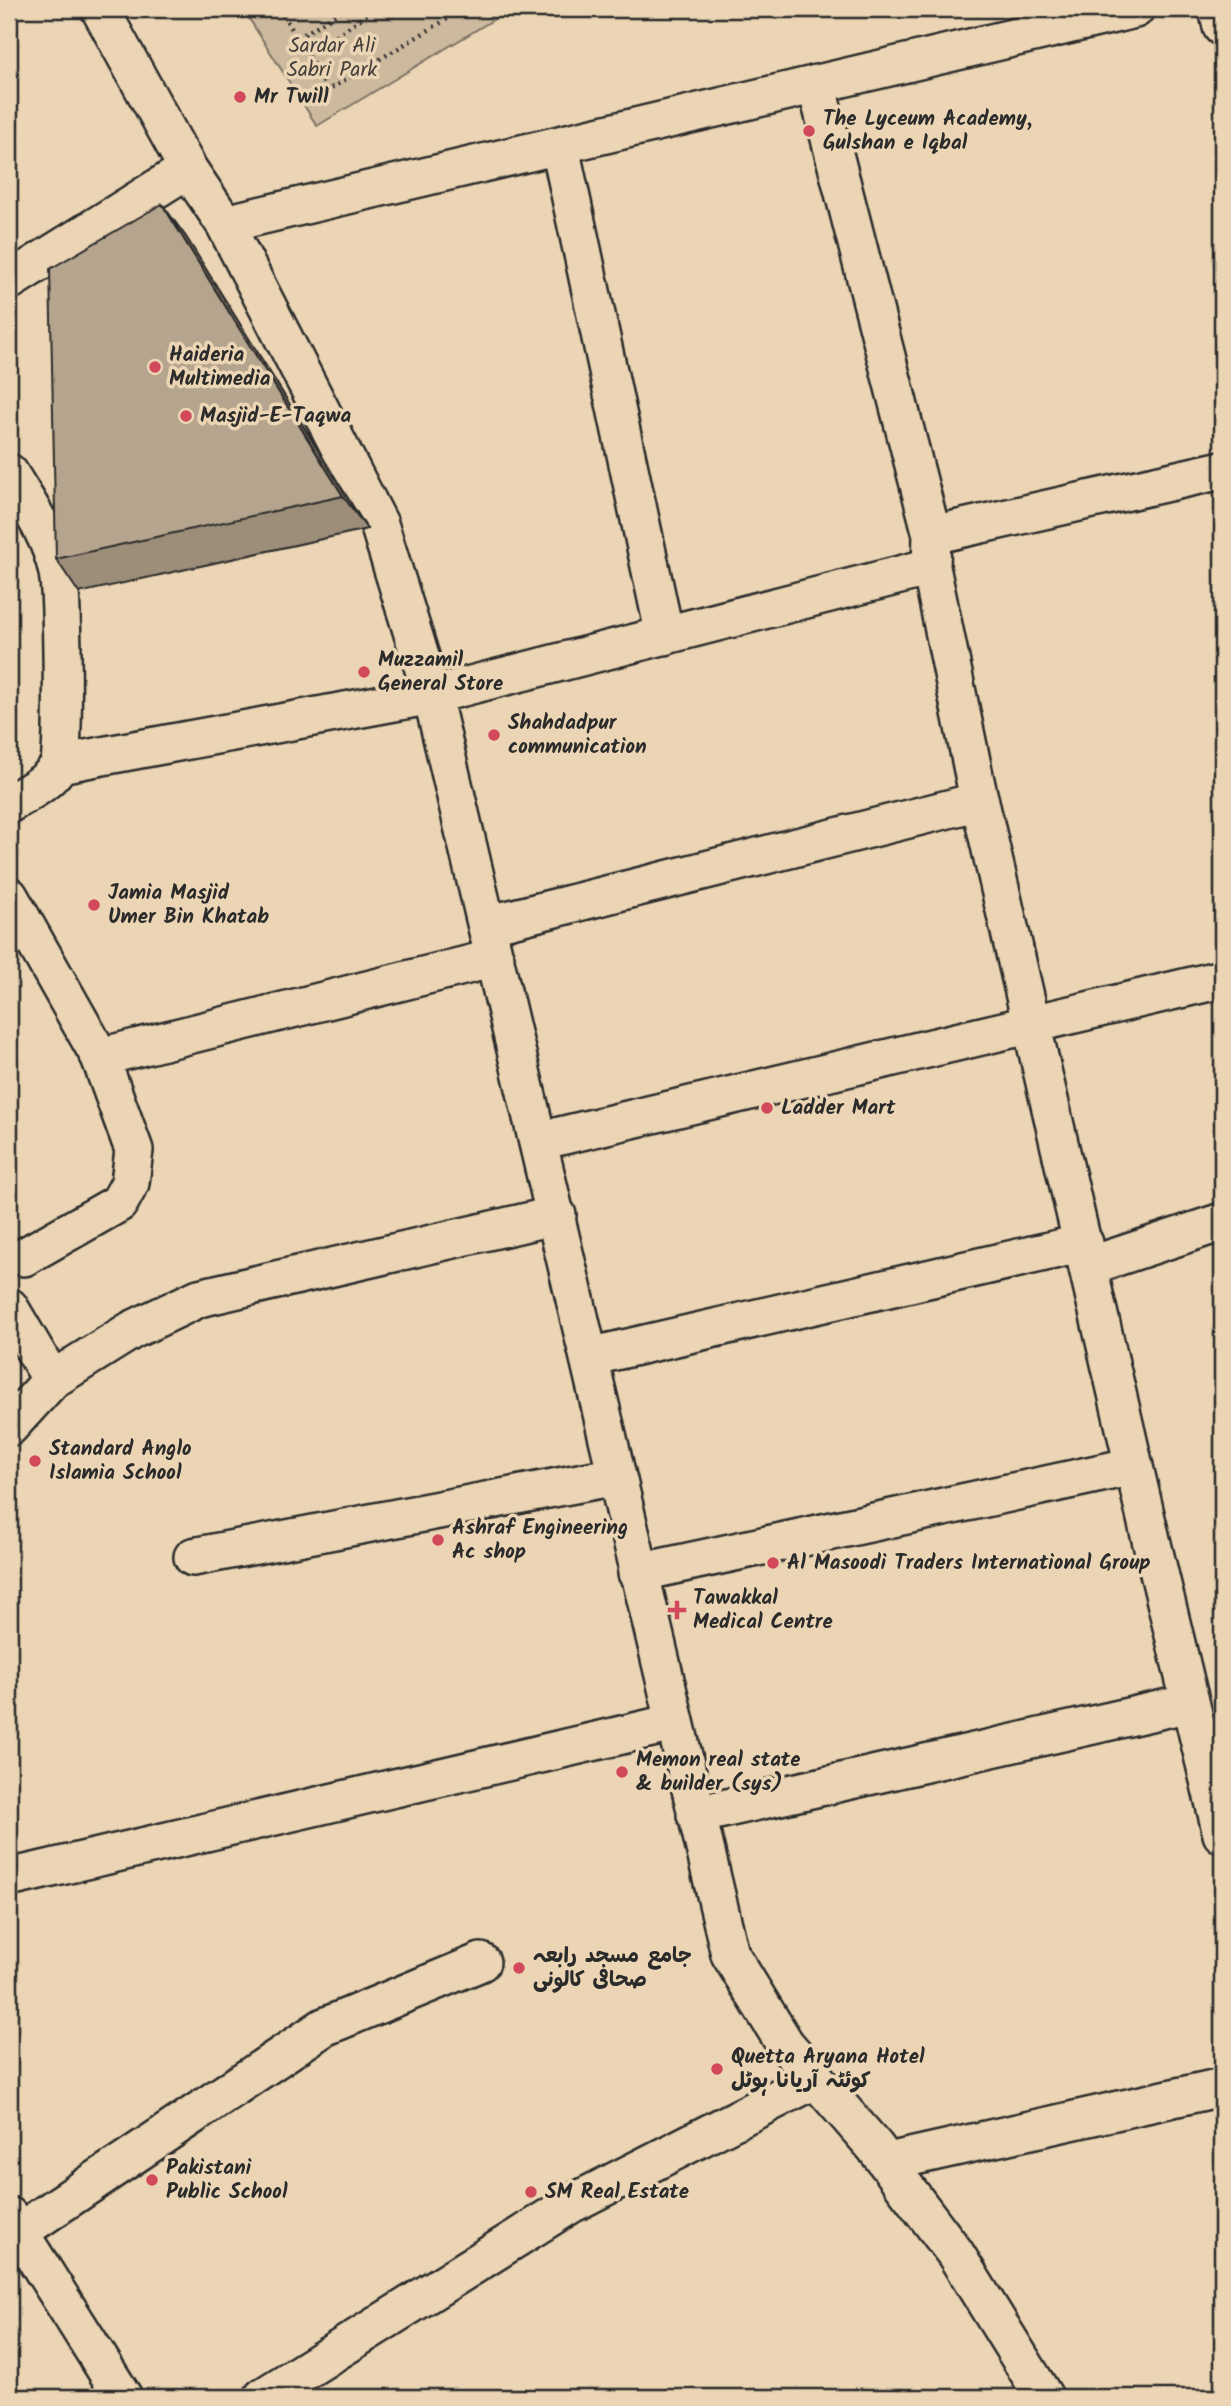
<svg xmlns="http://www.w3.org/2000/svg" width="1231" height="2406" font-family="Kalam,'Playpen Sans Arabic',sans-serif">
	<rect width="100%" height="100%" fill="#ebd5b4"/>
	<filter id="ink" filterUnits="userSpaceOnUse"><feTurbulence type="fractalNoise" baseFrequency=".0143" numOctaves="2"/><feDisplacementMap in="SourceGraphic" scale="14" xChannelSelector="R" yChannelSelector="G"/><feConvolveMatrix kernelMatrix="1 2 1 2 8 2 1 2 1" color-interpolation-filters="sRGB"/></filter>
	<g filter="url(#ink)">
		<!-- green -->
		<path fill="#ccb99e" stroke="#7c7264" stroke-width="2" d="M243 9H511L317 126Z"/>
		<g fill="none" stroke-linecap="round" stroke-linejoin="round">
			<defs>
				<path id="minor" d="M100 9 188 169 225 224 379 524 432 695 730 1954 785 2044 875 2147 955 2253 1044 2397
					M1218 9 1222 27
					M560 147 665 636
					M225 224 1135 9
					M9 281 188 169
					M9 473C28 505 51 536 58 573 62 592 65 753 59 765 49 783 25 794 9 804
					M932 535 1222 470
					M931 567 976 785 1148 1527 1222 1834
					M59 764 432 695 931 567 932 535 816 84
					M9 896 100 1057 134 1150 130 1183 119 1203 24 1257
					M487 925 980 801
					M100 1057 495 958
					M539 1141 1222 979
					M1089 1266 1222 1222
					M9 1307 52 1380
					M589 1357 1084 1243
					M9 1427 52 1380 132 1330 199 1298 557 1215
					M193 1557 616 1476
					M637 1573 1134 1466
					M696 1815 1190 1703
					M9 1878 673 1723
					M888 2162 1222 2087
					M9 2216 123 2397
					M19 2232 324 2027 481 1962
					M263 2397 571 2204 816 2079"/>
			</defs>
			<!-- minor casing -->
			<use href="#minor" stroke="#2b2b2b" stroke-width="42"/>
			<!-- path -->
			<path stroke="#2b2b2b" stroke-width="4.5" stroke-dasharray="2 5" stroke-linecap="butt" d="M280 9 328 90 464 9
				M298 38 344 9
				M307 55 375 9"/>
			<!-- minor -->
			<use href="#minor" stroke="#ebd5b4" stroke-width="37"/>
		</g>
		<!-- wall -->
		<path fill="#9d8e7a" stroke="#2b2b2b" stroke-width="2" d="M162 204 186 237 367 529 79 593 56 559Z"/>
		<!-- shaded-wall -->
		<path fill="#7f7463" stroke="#2b2b2b" stroke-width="2" d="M162 204 186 237 367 529 343 496Z"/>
		<!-- building -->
		<path fill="#b6a58e" stroke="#2b2b2b" stroke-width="2" d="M162 204 343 496 56 559 50 269Z"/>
	</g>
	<!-- markers -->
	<g fill="#d1495b" stroke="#ebd5b4" stroke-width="2.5">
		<circle cx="240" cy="97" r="7"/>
		<circle cx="809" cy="131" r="7"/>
		<circle cx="155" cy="367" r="7"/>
		<circle cx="186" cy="416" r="7"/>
		<circle cx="364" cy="672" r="7"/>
		<circle cx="494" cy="735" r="7"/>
		<circle cx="94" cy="905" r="7"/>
		<circle cx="767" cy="1108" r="7"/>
		<circle cx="35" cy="1461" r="7"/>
		<circle cx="438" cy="1540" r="7"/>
		<circle cx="773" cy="1563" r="7"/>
		<path d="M673.5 1599.5h7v7h7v7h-7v7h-7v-7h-7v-7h7z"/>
		<circle cx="622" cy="1772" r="7"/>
		<circle cx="519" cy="1968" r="7"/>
		<circle cx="717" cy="2069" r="7"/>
		<circle cx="152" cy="2180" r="7"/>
		<circle cx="531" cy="2192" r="7"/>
	</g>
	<g text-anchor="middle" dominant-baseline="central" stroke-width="7" stroke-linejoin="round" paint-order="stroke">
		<!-- park labels -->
		<g font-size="21" fill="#43403c" stroke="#ebd5b4">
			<text x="332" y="46">Sardar Ali<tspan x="332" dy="24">Sabri Park</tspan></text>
		</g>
		<!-- poi labels -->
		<g font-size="21" font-weight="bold" fill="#2b2b2b" stroke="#ebd5b4" text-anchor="start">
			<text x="254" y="97">Mr Twill</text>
			<text x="823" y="119">The Lyceum Academy,<tspan x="823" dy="24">Gulshan e Iqbal</tspan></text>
			<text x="169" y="355">Haideria<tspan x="169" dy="24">Multimedia</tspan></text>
			<text x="200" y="416">Masjid-E-Taqwa</text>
			<text x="378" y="660">Muzzamil<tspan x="378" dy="24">General Store</tspan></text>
			<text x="508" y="723">Shahdadpur<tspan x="508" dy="24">communication</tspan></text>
			<text x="108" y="893">Jamia Masjid<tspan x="108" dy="24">Umer Bin Khatab</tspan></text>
			<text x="781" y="1108">Ladder Mart</text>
			<text x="49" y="1449">Standard Anglo<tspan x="49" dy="24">Islamia School</tspan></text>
			<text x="452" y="1528">Ashraf Engineering<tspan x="452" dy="24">Ac shop</tspan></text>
			<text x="787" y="1563">Al Masoodi Traders International Group</text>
			<text x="693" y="1598">Tawakkal<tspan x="693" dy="24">Medical Centre</tspan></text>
			<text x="636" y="1760">Memon real state<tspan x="636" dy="24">&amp; builder (sys)</tspan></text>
			<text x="533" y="1956">جامع مسجد رابعہ<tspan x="533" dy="24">صحافی کالونی</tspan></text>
			<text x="731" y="2057">Quetta Aryana Hotel<tspan x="731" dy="24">کوئٹہ آریانا ہوٹل</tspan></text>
			<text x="166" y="2168">Pakistani<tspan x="166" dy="24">Public School</tspan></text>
			<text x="545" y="2192">SM Real Estate</text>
		</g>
	</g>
	<!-- margin -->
	<rect width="1231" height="2406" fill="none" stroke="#ebd5b4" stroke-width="35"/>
	<rect x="18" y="18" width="1196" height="2371" fill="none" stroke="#2b2b2b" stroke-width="2.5" filter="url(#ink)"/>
</svg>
